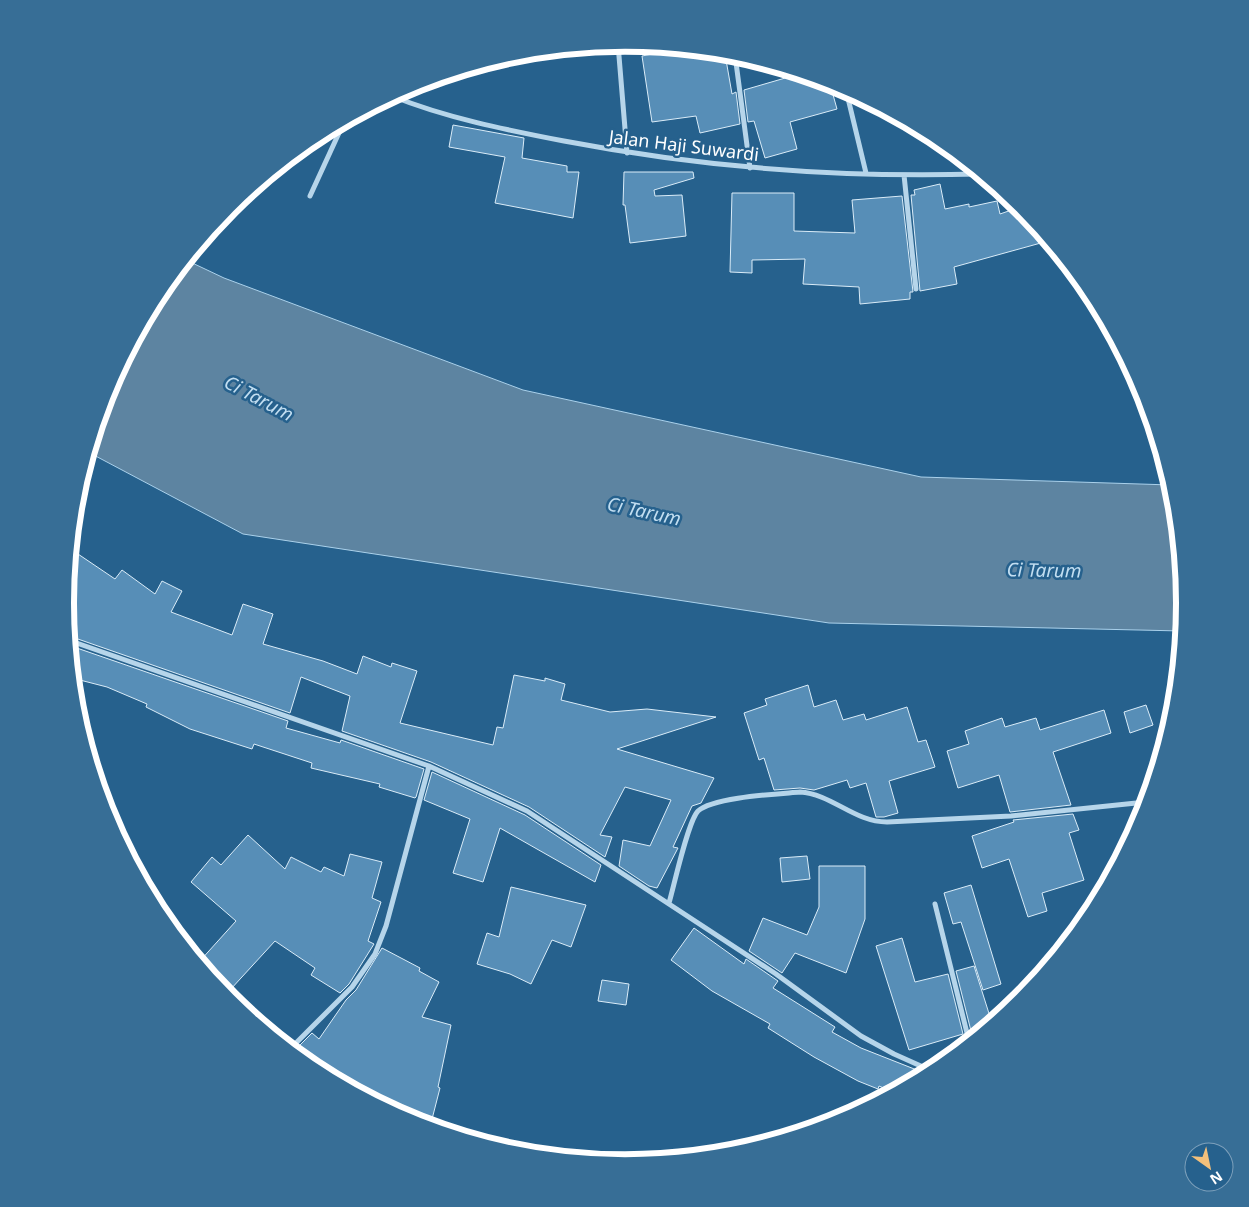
<svg xmlns="http://www.w3.org/2000/svg" width="1249" height="1207" font-family="'Noto Sans',sans-serif">
	<rect width="100%" height="100%" fill="#26618d"/>
	<!-- water -->
	<path fill="#5d84a1" stroke="#aad1eb" d="M186 260 224 278 523 390 921 477 1171 485 1184 604 1182 631 829 623 243 534 88 452 107 389 159 292Z"/>
	<!-- building -->
	<path fill="#578eb7" stroke="#daecf8" d="M679 49 725 54 732 94 736 92 740 124 700 133 696 116 652 122 642 56Z
		M799 74 830 84 837 109 790 122 797 149 765 158 754 121 748 122 744 90Z
		M453 125 524 138 522 158 567 166V172H579L573 218 495 203 505 157 449 147Z
		M624 172H693L694 178 654 190 655 196 682 195 686 236 630 243 625 205H623Z
		M940 184 945 209 969 204V207L997 201 1000 214 1020 207 1048 241 954 267 957 284 920 291 911 195H915L914 190Z
		M732 193H794V231L855 233 852 200 902 196 913 292H910V299L860 304 859 287 803 284 805 259 752 260V273L730 272Z
		M78 554 115 579 122 570 155 594 162 581 182 591 171 612 232 635 243 604 273 614 263 644 323 661 357 674 363 656 391 667 392 663 417 671 400 723 493 745 497 727 503 728 514 675 545 681V678L565 684 561 700 610 712 647 709 716 717 617 749 714 778 701 803 692 806 673 847 678 848 657 888 649 886 619 866 623 840 650 846 671 800 625 787 600 835 612 837 605 857 529 807 431 762 342 731 350 696 301 677 290 713 75 638 76 635 67 628 65 603 68 569Z
		M71 646 288 721 286 728 340 743 341 740 424 769 416 797 415 798 379 787 380 784 311 768 312 763 254 744 252 749 190 729 146 707 147 704 107 687 72 678 69 649Z
		M808 685 814 707 836 700 843 720 864 714 866 720 907 707 918 742 926 740 935 767 889 781 898 813 884 817H876L866 783 850 788 847 780 814 790 800 788 774 790 764 758 759 760 744 713 767 705 765 699Z
		M1146 705 1153 725 1130 733 1124 712Z
		M1104 710 1111 733 1053 752 1071 805 1010 812 999 775 958 788 947 751 969 744 965 731 1002 718 1005 727 1036 718 1040 730Z
		M432 772 525 815 601 865 595 882 500 828 483 882 453 873 470 819 424 800Z
		M1073 814 1079 830 1069 833 1084 880 1042 893 1047 911 1028 917 1009 859 982 868 972 836 1014 822 1013 820Z
		M248 835 285 869 291 857 321 872 324 867 344 876 350 854 382 862 372 898 381 902 368 941 374 944 349 984 340 993 311 975 315 968 275 941 230 990 199 962 236 921 191 882 212 857 221 865Z
		M807 856 810 879 782 882 780 858Z
		M819 866H865V919L846 973 795 953 782 973 749 951 763 918 807 935 819 907Z
		M971 885 1001 984 983 990 961 922 953 924 944 893Z
		M511 887 586 905 571 947 552 940 531 984 510 974 477 964 487 933 499 937Z
		M694 928 744 964 746 959 778 981 773 988 835 1027 832 1032 861 1048 927 1074 893 1092 879 1086 878 1089 858 1081 814 1057 768 1028 770 1024 712 991 671 960Z
		M902 938 915 982 948 974 963 1034 909 1050 876 946Z
		M382 948 420 968 419 971 439 982 422 1017 451 1025 438 1087 440 1088 430 1127 410 1121 313 1069 293 1052 312 1033 319 1039 346 1000 356 990Z
		M974 966 992 1023 971 1031 956 971Z
		M602 980 629 984 626 1005 598 1001Z"/>
	<g fill="none" stroke-linecap="round" stroke-linejoin="round">
		<!-- minor -->
		<path stroke="#b6d5ea" stroke-width="5" d="M618 44 627 153
			M735 55 750 168
			M846 90 866 173
			M392 96C446 118 507 130 564 141 700 167 840 178 979 174
			M904 175 916 289
			M310 196 344 122
			M68 640 429 766 527 811 776 974 861 1036 894 1054 932 1071
			M669 903C674 886 688 821 698 811 713 797 778 794 800 792 832 794 854 822 887 822L1011 816 1146 802
			M935 904 969 1041
			M290 1049 352 987 375 954 386 926 429 766"/>
	</g>
	<g text-anchor="middle" dominant-baseline="central" stroke-width="5" stroke-linejoin="round" paint-order="stroke">
		<!-- street labels -->
		<g font-size="18" fill="#fff" stroke="#26618d">
			<text transform="translate(684 145) rotate(7)">Jalan Haji Suwardi</text>
		</g>
		<!-- water labels -->
		<g font-size="19" font-style="italic" fill="#c2def1" stroke="#26618d">
			<text transform="translate(259 398) rotate(28)">Ci Tarum</text>
			<text transform="translate(644 511) rotate(12)">Ci Tarum</text>
			<text transform="translate(1044 570) rotate(1)">Ci Tarum</text>
		</g>
	</g>
	<!-- crop -->
	<path d="M0 0H1249V1207H0ZM74 603a551 551 0 1 1 1102 0a551 551 0 1 1-1102 0Z" fill="#376e96" fill-rule="evenodd"/>
	<path fill="none" stroke="#fff" stroke-width="6" d="M74 603a551 551 0 1 1 1102 0a551 551 0 1 1-1102 0Z"/>
	<!-- north arrow -->
	<g transform="translate(1209 1167) rotate(147)"><circle r="24" fill="#26618d" stroke="#7da0bb"/>
	<path d="M0-4L9 19L0 12L-9 19Z" fill="#f3c07b"/>
	<text y="-8" font-size="14" font-weight="bold" text-anchor="middle" fill="#ffffff">N</text>
	</g>
</svg>
